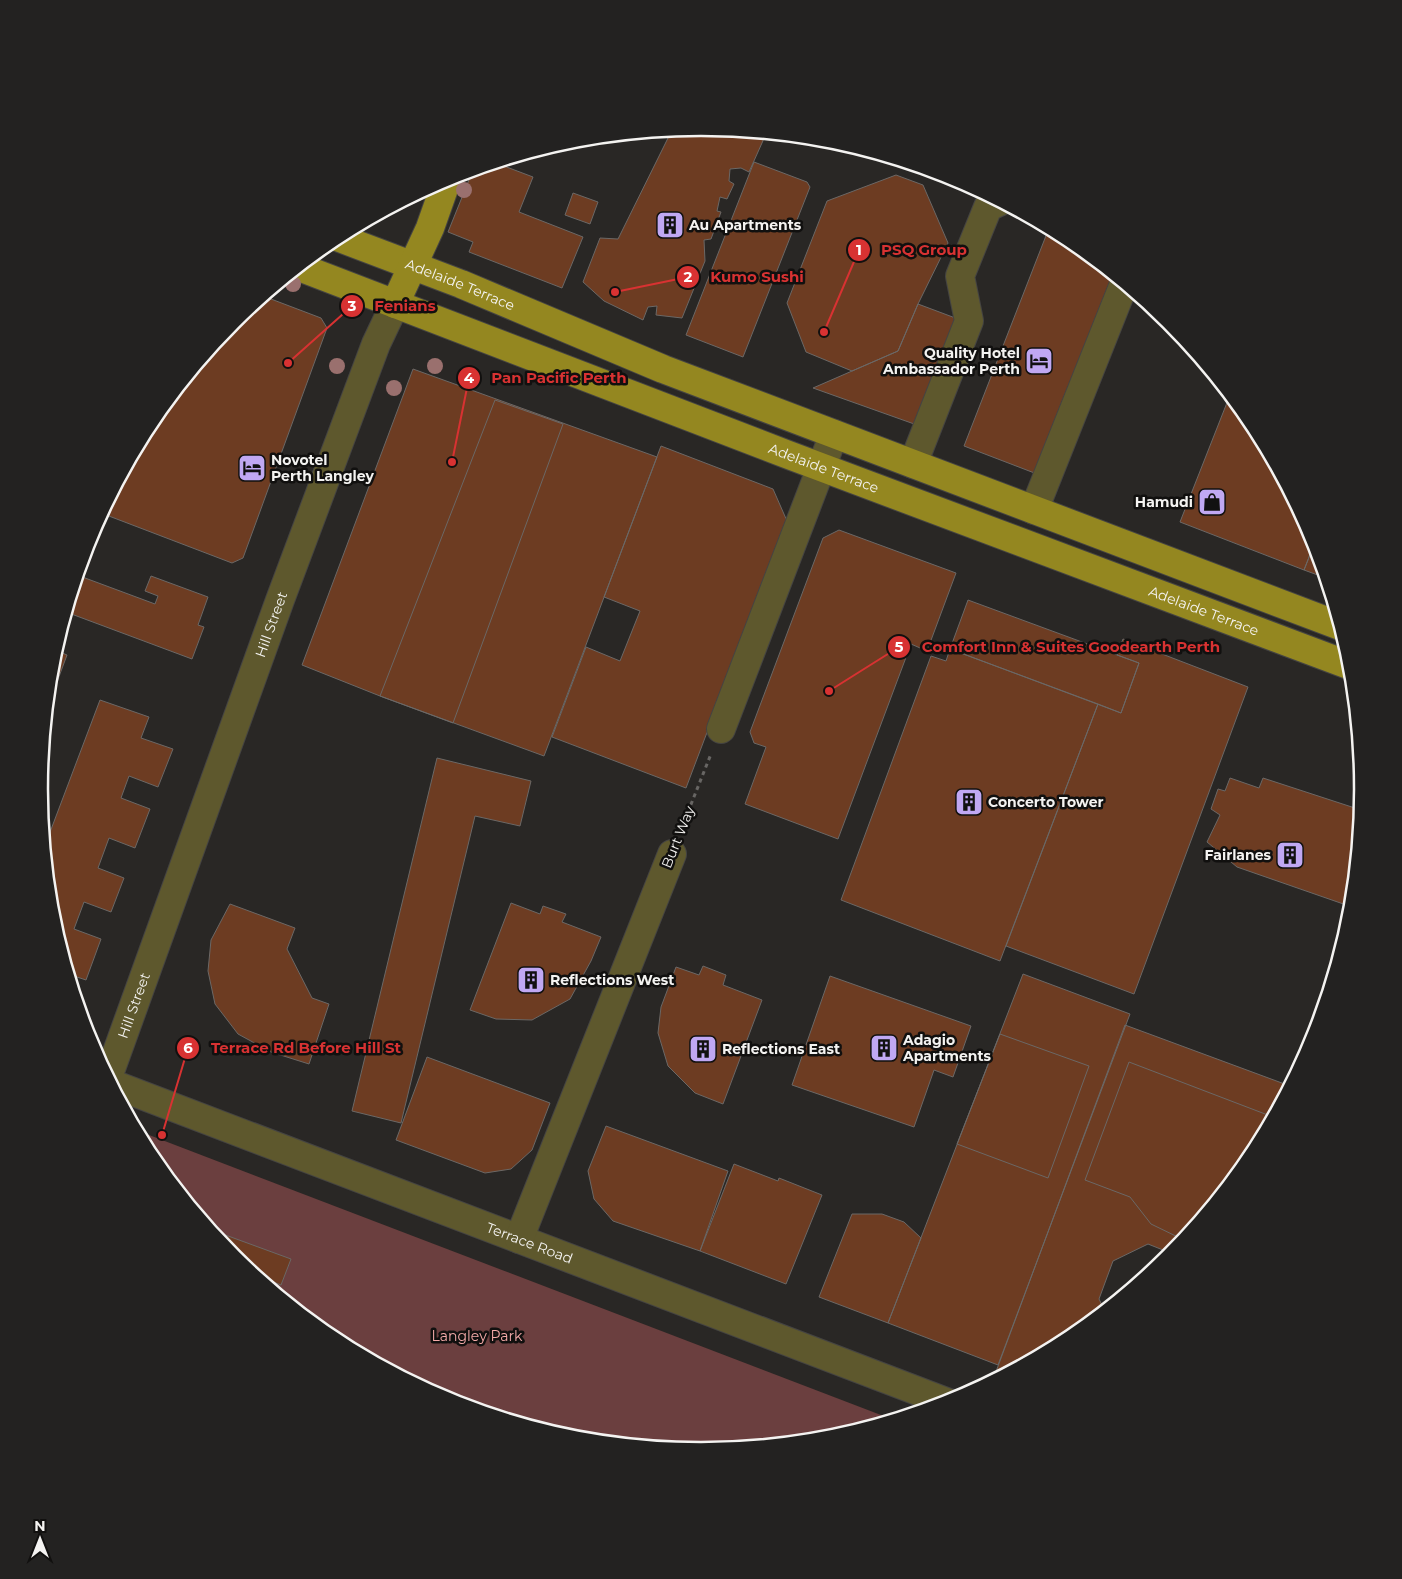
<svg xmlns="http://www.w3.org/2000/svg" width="1402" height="1579" font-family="Montserrat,sans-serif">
	<rect width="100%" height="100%" fill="#292725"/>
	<!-- green -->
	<path fill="#6b3f3f" d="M136 1130 894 1420 830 1439 701 1452 572 1439 447 1401 333 1340 233 1258 150 1157Z"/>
	<!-- building -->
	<path fill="#6d3c22" stroke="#6b6866" d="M701 127 766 134 749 172 741 168 730 169 729 181 734 184 727 199 720 197 717 211 721 212 711 239 704 240 705 261 682 318 656 315 657 306 648 307 643 320 604 301 583 282 600 238 618 239 668 138 660 131Z
		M754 162 807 182 810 187 743 357 686 335Z
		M496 163 533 177 519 212 583 237 562 288 469 252 473 242 448 232 473 170Z
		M896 175 923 185 948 243 918 304 898 351 852 371 806 352 787 303 827 201Z
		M573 193 598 202 590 224 565 215Z
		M1049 228 1069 239 1114 276 1037 474 964 446Z
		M263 296 321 318 327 328 243 558 232 563 101 513 151 421 233 321Z
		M918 304 958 319 917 425 813 388 898 351Z
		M413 369 657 457 544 756 380 696 302 665Z
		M1230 395 1252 422 1313 536 1315 542 1304 570 1180 522Z
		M495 400 563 424 453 723 380 696Z
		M661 446 773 489 787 521 686 788 552 737 586 647 620 661 640 611 604 597Z
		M839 530 956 573 927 651 911 644 838 839 745 804 766 747 754 743 750 732 823 538Z
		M1315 542 1326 578 1304 570Z
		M77 575 155 604 158 596 145 591 151 576 208 597 198 625 204 627 192 659 66 612Z
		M968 600 1139 663 1121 713 950 649Z
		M1123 639 1248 687 1134 994 1006 946 1098 704 1121 713 1139 663 1117 655Z
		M950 649 1098 704 1000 961 841 900 931 656 946 661Z
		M55 650 67 655 47 709 52 660Z
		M100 700 149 717 141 738 173 749 158 787 129 776 121 798 150 809 135 848 109 838 98 868 124 878 111 912 84 902 74 929 101 939 86 980 68 974 51 918 44 848Z
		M437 758 531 781 520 826 475 816 401 1123 352 1111Z
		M1230 778 1259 788 1263 778 1361 810 1352 907 1237 867 1207 842 1220 815 1211 809 1218 789 1225 791Z
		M511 903 540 914 543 906 566 914 562 922 601 937 591 961 570 999 532 1020 496 1019 470 1010Z
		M230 904 295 928 287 949 312 998 329 1004 309 1064 271 1052 238 1034 215 1004 208 971 211 940Z
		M703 966 726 975 723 985 762 1000 723 1104 695 1093 668 1066 658 1033 661 1007 676 967 699 975Z
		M1023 974 1130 1014 998 1365 888 1323Z
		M830 976 971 1026 953 1077 934 1070 914 1127 792 1085Z
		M1125 1025 1290 1086 1251 1158 1173 1254 1148 1244 1113 1261 1099 1299 1105 1311 1069 1340 997 1378 994 1377Z
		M1000 1034 1089 1066 1048 1178 957 1144Z
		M427 1057 550 1103 532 1150 511 1169 485 1173 396 1140Z
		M1129 1062 1273 1117 1251 1158 1184 1240 1151 1224 1130 1197 1085 1180Z
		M606 1126 728 1171 700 1251 613 1221 594 1199 588 1171Z
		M734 1164 778 1181 779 1178 822 1195 786 1284 700 1251Z
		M852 1214H882L904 1222 921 1238 888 1323 819 1297Z
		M209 1229 291 1259 281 1285 266 1279 264 1284 233 1258Z"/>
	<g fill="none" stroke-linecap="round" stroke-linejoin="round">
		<defs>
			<g id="minor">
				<path d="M913 464 969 321 960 276 988 207 999 202"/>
				<path d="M1034 510 1124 284"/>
				<path d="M721 729 834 434"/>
				<path id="s1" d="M108 1077 280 600 376 344 395 304"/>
				<path id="s2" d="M110 1083 949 1403"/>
				<path d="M519 1239 672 854"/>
			</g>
			<g id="major">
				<path id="s3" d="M337 237 461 284 663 369 1340 626"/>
				<path id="s4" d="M299 267 786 454 1351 666"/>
				<path d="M395 304 430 228 448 177"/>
			</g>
		</defs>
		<!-- minor casing -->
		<use href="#minor" stroke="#454442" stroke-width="30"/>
		<!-- major casing -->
		<use href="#major" stroke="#454442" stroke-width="30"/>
		<!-- path -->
		<path stroke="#686664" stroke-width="3" stroke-dasharray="4 4" stroke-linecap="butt" d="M682 827 711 754"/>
		<!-- minor -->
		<use href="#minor" stroke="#5e582d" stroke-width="28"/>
		<!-- major -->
		<use href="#major" stroke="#948720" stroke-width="28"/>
	</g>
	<!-- trees -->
	<g fill="#9a706e">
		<circle cx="464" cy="190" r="8"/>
		<circle cx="293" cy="284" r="8"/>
		<circle cx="337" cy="366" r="8"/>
		<circle cx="435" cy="366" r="8"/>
		<circle cx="394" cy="388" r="8"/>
	</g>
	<!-- icons -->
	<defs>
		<symbol id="building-square" viewBox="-11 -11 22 22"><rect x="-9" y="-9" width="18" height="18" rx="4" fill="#c0a8f3" stroke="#11100f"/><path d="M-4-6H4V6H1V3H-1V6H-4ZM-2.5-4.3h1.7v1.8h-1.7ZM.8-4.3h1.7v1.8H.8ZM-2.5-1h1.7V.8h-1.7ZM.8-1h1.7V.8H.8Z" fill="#111"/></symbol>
		<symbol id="hotel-square" viewBox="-11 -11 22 22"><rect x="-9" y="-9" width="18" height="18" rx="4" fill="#c0a8f3" stroke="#11100f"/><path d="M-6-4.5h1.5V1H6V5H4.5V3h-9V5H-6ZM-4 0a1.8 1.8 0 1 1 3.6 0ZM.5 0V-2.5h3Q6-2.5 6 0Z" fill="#111"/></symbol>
		<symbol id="shop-square" viewBox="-11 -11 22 22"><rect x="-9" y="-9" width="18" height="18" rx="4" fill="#c0a8f3" stroke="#11100f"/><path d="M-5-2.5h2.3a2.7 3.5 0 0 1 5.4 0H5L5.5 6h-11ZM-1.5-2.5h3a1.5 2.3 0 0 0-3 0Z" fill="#111"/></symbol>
	</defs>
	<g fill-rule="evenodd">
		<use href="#building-square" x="654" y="209" width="32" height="32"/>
		<use href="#hotel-square" x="1023" y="345" width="32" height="32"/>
		<use href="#hotel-square" x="236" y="452" width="32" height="32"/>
		<use href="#shop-square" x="1196" y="486" width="32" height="32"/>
		<use href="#building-square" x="953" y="786" width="32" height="32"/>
		<use href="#building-square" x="1274" y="839" width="32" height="32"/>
		<use href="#building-square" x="515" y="964" width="32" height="32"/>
		<use href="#building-square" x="868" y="1032" width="32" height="32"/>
		<use href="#building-square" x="687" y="1033" width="32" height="32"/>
	</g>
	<g text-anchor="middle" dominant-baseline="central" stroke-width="5" stroke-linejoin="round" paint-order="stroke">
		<!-- poi labels -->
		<g font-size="14" font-weight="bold" fill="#f4f3f1" stroke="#11100f" text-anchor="start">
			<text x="689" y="225">Au Apartments</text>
			<text x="1020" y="353" text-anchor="end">Quality Hotel<tspan x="1020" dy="16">Ambassador Perth</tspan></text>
			<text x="271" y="460">Novotel<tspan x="271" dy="16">Perth Langley</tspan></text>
			<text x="1193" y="502" text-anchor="end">Hamudi</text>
			<text x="988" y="802">Concerto Tower</text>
			<text x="1271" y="855" text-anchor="end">Fairlanes</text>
			<text x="550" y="980">Reflections West</text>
			<text x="903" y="1040">Adagio<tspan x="903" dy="16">Apartments</tspan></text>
			<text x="722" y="1049">Reflections East</text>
		</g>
		<!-- street labels -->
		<g font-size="14" fill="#f4f3f1" stroke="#11100f">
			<text stroke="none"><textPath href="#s3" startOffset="132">Adelaide Terrace</textPath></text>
			<text stroke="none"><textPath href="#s4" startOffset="562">Adelaide Terrace</textPath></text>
			<text stroke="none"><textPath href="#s4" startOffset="968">Adelaide Terrace</textPath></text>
			<text stroke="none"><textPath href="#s1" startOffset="481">Hill Street</textPath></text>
			<text transform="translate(678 837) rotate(-68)">Burt Way</text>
			<text stroke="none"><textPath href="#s1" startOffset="76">Hill Street</textPath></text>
			<text stroke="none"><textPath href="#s2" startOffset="449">Terrace Road</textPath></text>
		</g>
		<!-- park labels -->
		<g font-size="14" fill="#f6abaa" stroke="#11100f">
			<text x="477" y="1336">Langley Park</text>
		</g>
	</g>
	<!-- crop -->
	<path d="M0 0H1402V1579H0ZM48 789a653 653 0 1 1 1306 0a653 653 0 1 1-1306 0Z" fill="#232221" fill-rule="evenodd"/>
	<path fill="none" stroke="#f4f3f1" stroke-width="2.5" d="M48 789a653 653 0 1 1 1306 0a653 653 0 1 1-1306 0Z"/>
	<!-- callouts -->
	<path fill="none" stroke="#d83232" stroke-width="2" d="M824 332L859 250M615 292L688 277M288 363L352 306M452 462L469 378M829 691L899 647M162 1135L188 1048"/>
	<g fill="#d83232" stroke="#11100f" stroke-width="2">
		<circle cx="824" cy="332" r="5"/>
		<circle cx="615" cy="292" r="5"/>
		<circle cx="288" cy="363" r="5"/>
		<circle cx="452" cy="462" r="5"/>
		<circle cx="829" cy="691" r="5"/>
		<circle cx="162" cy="1135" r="5"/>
		<circle cx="859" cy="250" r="12"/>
		<circle cx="688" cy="277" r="12"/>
		<circle cx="352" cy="306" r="12"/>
		<circle cx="469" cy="378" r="12"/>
		<circle cx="899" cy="647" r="12"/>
		<circle cx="188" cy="1048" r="12"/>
	</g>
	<g font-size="15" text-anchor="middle" font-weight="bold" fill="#fff">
		<text x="859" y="255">1</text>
		<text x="688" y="282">2</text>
		<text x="352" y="311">3</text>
		<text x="469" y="383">4</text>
		<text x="899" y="652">5</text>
		<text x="188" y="1053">6</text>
	</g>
	<g font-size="15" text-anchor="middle" font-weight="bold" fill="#d83232" stroke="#11100f" stroke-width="5" stroke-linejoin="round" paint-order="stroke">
		<text x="924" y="255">PSQ Group</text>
		<text x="757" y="282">Kumo Sushi</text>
		<text x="405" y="311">Fenians</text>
		<text x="559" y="383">Pan Pacific Perth</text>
		<text x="1071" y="652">Comfort Inn &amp; Suites Goodearth Perth</text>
		<text x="306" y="1053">Terrace Rd Before Hill St</text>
	</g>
	<!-- north arrow -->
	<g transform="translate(40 1539)" stroke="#11100f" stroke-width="4" paint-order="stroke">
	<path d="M0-4L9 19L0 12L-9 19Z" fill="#f4f3f1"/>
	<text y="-8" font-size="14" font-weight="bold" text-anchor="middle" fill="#f4f3f1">N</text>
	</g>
</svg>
